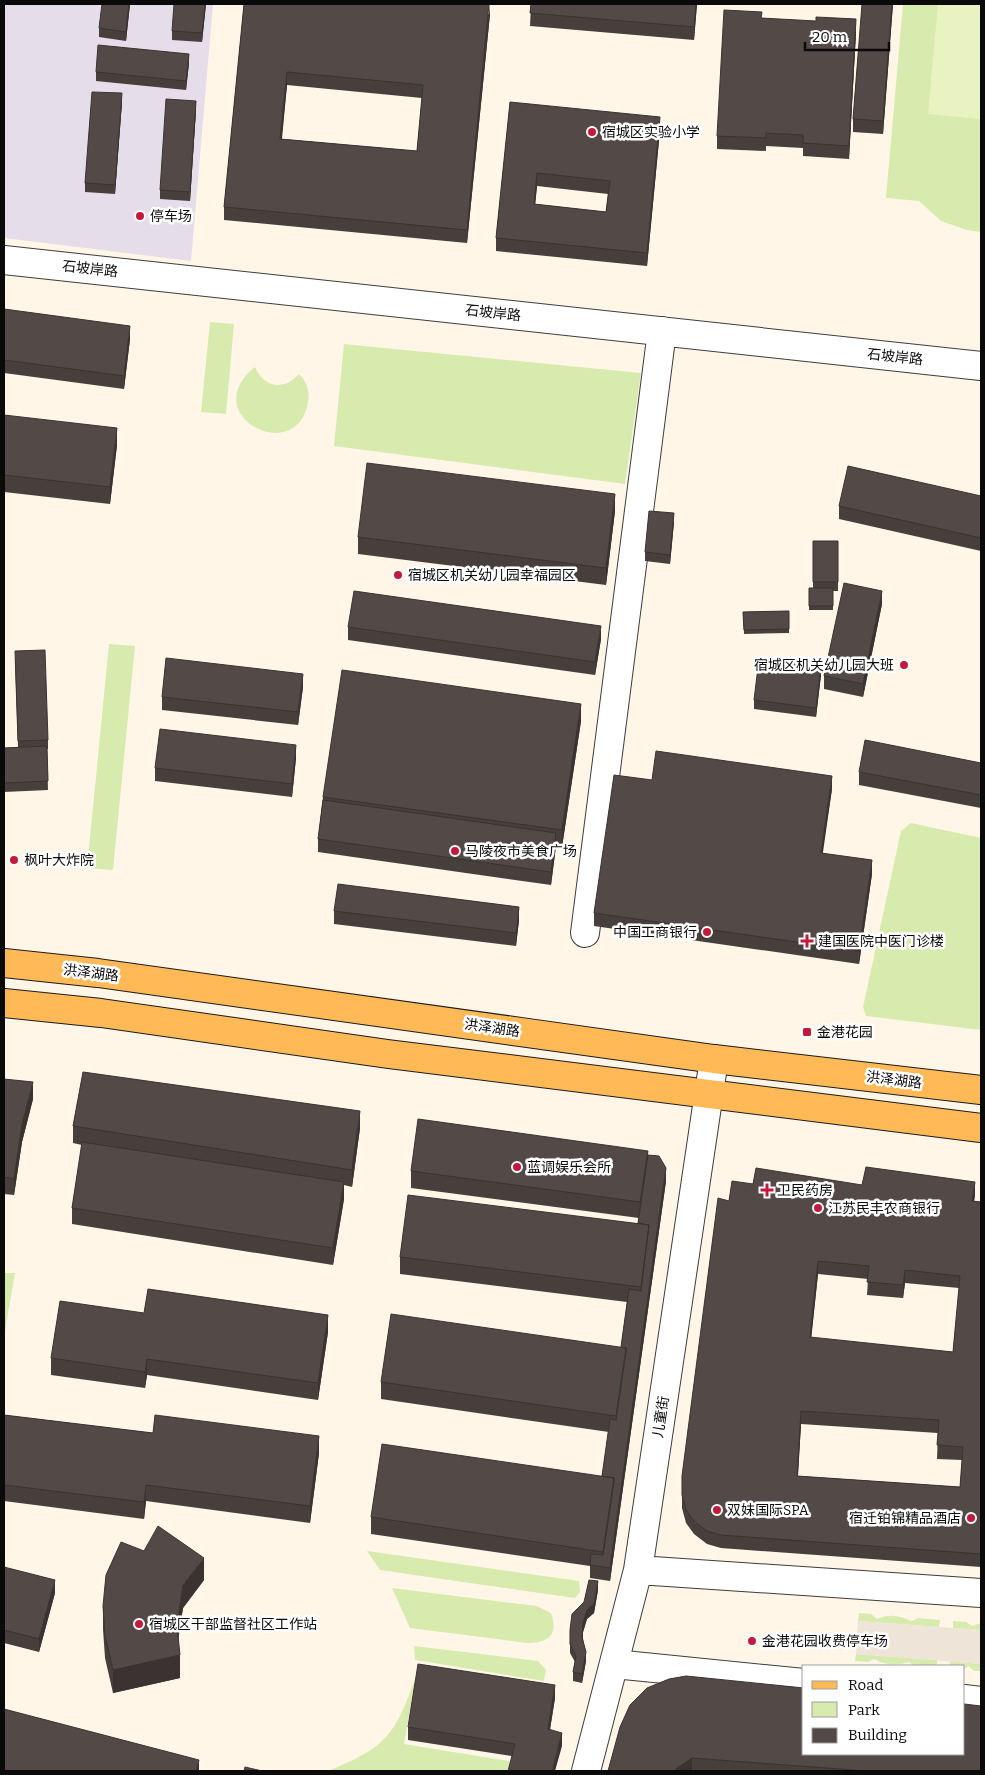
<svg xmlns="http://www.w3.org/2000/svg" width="985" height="1775" font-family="Bitter,'Noto Sans SC',serif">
	<rect width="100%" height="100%" fill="#fff6e7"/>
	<!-- industrial -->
	<path fill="#e6ddea" d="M4 4H213L191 261 4 238Z"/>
	<!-- green -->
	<path fill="#d8ebaf" d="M903 4H981V232L967 230 941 221 919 201 886 198Z
		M210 322 234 324 226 414 201 412Z
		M344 344 641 373 625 484 334 446Z
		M255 367C264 388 284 391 299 374 307 381 310 393 308 402 297 468 195 415 255 367Z
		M109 644 135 646 113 870 87 868Z
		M911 823 981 838V1030L866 1016 863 1007 901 831Z
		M4 1273H15L4 1337Z
		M367 1551 579 1581 580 1592 575 1598 380 1570Z
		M392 1588 537 1606 551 1613C559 1635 548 1643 527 1643L410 1628Z
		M859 1613 871 1614 877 1619C891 1613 899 1616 912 1621L918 1618 940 1620 939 1627 858 1621Z
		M953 1621 966 1622 972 1626 981 1623V1630L953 1628Z
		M414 1646 538 1661 546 1670 544 1681 415 1660Z
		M856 1654 937 1660V1666H914L909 1662C897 1665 886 1666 874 1659L868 1662 855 1661Z
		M950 1661 981 1664V1671H974L969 1666 964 1669V1666H950Z
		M416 1676 404 1744 514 1762 511 1771H328C387 1747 395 1735 416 1676Z"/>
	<!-- pitch -->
	<path fill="#e9f2c1" d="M938 4H981V119L928 114Z"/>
	<!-- plaza -->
	<path fill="#eee4d7" d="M858 1621 981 1630V1664L856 1654Z"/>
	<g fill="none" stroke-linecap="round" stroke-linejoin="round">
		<defs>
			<path id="minor" d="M4 260 981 366
				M585 933 662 331
				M638 1570 981 1593
				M614 1664 804 1683
				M964 1699 981 1701
				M586 1771 638 1570 714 1059"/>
			<path id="major" d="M4 963 98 973 714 1059 981 1090
				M4 1003 101 1013 388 1054 981 1128"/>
		</defs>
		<!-- minor casing -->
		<use href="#minor" stroke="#3d3d3d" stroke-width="30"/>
		<!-- major casing -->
		<use href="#major" stroke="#1b1b1b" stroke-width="30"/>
		<!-- minor -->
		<use href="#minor" stroke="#fff" stroke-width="28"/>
		<!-- major -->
		<use href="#major" stroke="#ffba57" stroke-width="28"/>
	</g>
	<!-- wall -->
	<path fill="#473f3c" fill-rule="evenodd" d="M130 4 126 41 99 37V28Z
		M206 4 202 42 172 40V31Z
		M244 4 490 14 467 243 224 220V207ZM287 85 422 98 417 151 282 139Z
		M531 4H697L694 40 530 26Z
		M893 4 883 134 853 132V119Z
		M762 18 856 32 849 159 803 156V148L766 146V151L717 149V136Z
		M189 63 186 90 96 81V72Z
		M122 102 115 194 85 192V183Z
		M510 102 660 130 647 266 496 251V238ZM537 186 608 194 606 212 535 204Z
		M196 110 190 201 160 199V190Z
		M4 309 130 339 124 389 4 373Z
		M4 415 117 445 110 504 4 492Z
		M981 496V551L839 519V506Z
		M615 511 606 585 358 554V537Z
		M674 522 670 564 645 561V552Z
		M813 541H838V591H833V610H809V588H813Z
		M882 604 863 697 824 689V676Z
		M789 611V633L744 634 743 612Z
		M348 627 601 639 595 675 348 640Z
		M15 660 48 740V749H47L48 790 4 792V748L18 747Z
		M821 675 816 717 754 709V700Z
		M303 687 298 725 162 710V697Z
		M581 721 562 847 556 846 551 885 318 852V839L323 797Z
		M296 758 292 797 155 781V768Z
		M981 763V808L859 785V772Z
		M652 780 832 789 822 853 872 874 859 964 594 926V913Z
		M334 911 519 920 516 946 334 924Z
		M4 1079 33 1099 22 1142 14 1195 4 1194Z
		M73 1126 360 1128 352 1187 344 1185V1199L333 1265 72 1224V1208L82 1145 73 1143Z
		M648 1155 666 1181 610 1581 590 1578V1566L371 1534V1517L602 1476 609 1432 381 1399V1382L621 1347 627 1302 400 1274V1257L638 1223 639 1218 411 1188V1171Z
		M753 1184 862 1185 975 1195 974 1201 981 1202V1567L721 1548 707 1544 694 1534 686 1523 682 1508V1495L729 1201ZM818 1274 868 1279 867 1295 903 1298 905 1283 959 1288 953 1352 811 1338ZM801 1424 938 1433 937 1459 962 1460 960 1487 798 1476Z
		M144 1313 328 1332 318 1400 147 1375 145 1388 51 1375V1358Z
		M4 1415 319 1453 310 1523 146 1501 144 1519 4 1501Z
		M4 1567 55 1593 39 1652 4 1643Z
		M204 1580 183 1608 178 1639 180 1678 113 1693 105 1658 103 1629V1606Z
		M598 1590 594 1613 587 1619 583 1632V1639L586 1661 582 1683 573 1681V1672L575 1662 570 1653V1639Z
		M555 1698 550 1729 562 1746 512 1756 408 1740V1727Z
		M981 1706V1771H608Z"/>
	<!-- shaded-wall -->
	<path fill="#3a3331" d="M129 4H130L126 41V32Z
		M205 4H206L202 42V33Z
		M490 4V14L467 243V230Z
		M696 4H697L694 40V27Z
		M892 4H893L883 134V121Z
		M856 19V32L849 159V146Z
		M189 54V63L186 90V81Z
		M287 72V85L280 152V139Z
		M122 93V102L115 194V185Z
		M196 101V110L190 201V192Z
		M660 117V130L647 266V253Z
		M537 173V186L534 217V204Z
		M130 326V339L124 389V376Z
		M117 428V445L110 504V487Z
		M615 494V511L606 585V568Z
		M674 513V522L670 564V555Z
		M882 591V604L863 697V684Z
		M601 626V639L595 675V662Z
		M821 666V675L816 717V708Z
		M303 674V687L298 725V712Z
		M581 704V721L562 847V830Z
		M296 745V758L292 797V784Z
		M832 776V789L821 866V853Z
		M556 833V846L551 885V872Z
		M872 860V874L859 964V951Z
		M519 907V920L516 946V933Z
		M33 1082V1099L22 1142 14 1195V1179L22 1125Z
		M360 1111V1128L352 1187V1170Z
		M648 1151V1168L640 1218V1202Z
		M666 1168V1181L610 1581V1568Z
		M344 1182V1199L333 1265V1248Z
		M975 1182V1195L972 1214V1201Z
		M818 1261V1274L810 1350V1337Z
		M905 1270V1283L903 1298V1285Z
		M328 1315V1332L318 1400V1383Z
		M147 1359V1375L145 1388V1372Z
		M801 1411V1424L797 1489V1476Z
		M319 1436V1453L310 1523V1506Z
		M146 1485V1501L144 1519V1502Z
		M204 1558V1580L183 1608 177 1648V1626L183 1585Z
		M55 1580V1593L39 1652V1639Z
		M598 1581V1590L594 1613 587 1619 583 1632 582 1646 583 1623Z
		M586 1652V1661L582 1683V1674Z
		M180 1655V1678L113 1693V1670Z
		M555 1685V1698L548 1742V1729Z
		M562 1733V1746L555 1771H552Z
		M692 1758V1771H675L676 1769Z
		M199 1760V1771H196Z"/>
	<!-- building -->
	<path fill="#534946" stroke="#3a3331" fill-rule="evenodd" d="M102 4H129L126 32 99 28Z
		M174 4H205L202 33 172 31Z
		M244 4H489L467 230 224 207ZM287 72 423 85 417 151 280 139Z
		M531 4H696L694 27 530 13Z
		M862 4H892L883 121 853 119Z
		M724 10 762 12 761 18 816 21V17L856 19 849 146 803 143V135L766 133V138L717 136Z
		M98 45 189 54 186 81 96 72Z
		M92 92 122 93 115 185 85 183Z
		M166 99 196 101 190 192 160 190Z
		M510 102 660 117 647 253 496 238ZM537 173 610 181 606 212 534 204Z
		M4 309 130 326 124 376 4 360Z
		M4 415 117 428 110 487 4 475Z
		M367 463 615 494 606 568 358 537Z
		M848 466 981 496V538L839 506Z
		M649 511 674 513 670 555 645 552Z
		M813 541H838V582H813Z
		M844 583 882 591 863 684 824 676Z
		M809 588H833V606H809Z
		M354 591 601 626 595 662 348 627Z
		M789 611V629L744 630 743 612Z
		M45 650 48 740 18 741 15 651Z
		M166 658 303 674 298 712 162 697Z
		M759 659 821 666 816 708 754 700Z
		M342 670 581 704 562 830 323 797Z
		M160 729 296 745 292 784 155 768Z
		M865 740 981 763V795L859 772Z
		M47 746 48 781 4 783V748Z
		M656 751 832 776 821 853 872 860 859 951 594 913 614 775 652 780Z
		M323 800 556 833 551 872 318 839Z
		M338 884 519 907 516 933 334 911Z
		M83 1072 360 1111 352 1170 73 1126Z
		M4 1079 33 1082 22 1125 14 1179 4 1177Z
		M418 1119 648 1151 640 1202 411 1171Z
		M82 1142 344 1182 333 1248 72 1208Z
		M648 1155 659 1156 666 1168 610 1568 590 1565 591 1554 603 1555 614 1482V1478L602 1476 610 1419 616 1420 626 1352V1348L621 1347 629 1289 641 1291 649 1225 638 1223Z
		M866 1167 975 1182 972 1201 981 1202V1554L721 1535 707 1531 694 1521 686 1510 682 1495V1476L718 1198 729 1201 732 1181 753 1184 756 1168 862 1185ZM818 1261 869 1266 867 1282 903 1285 905 1270 960 1276 953 1352 810 1337ZM801 1411 939 1420 937 1445 963 1447 960 1487 797 1476Z
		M408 1195 649 1225 641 1287 400 1257Z
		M148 1289 328 1315 318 1383 147 1359 145 1372 51 1358 60 1301 144 1313Z
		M391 1314 626 1348 616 1416 381 1382Z
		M4 1415 153 1433 155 1415 319 1436 310 1506 146 1485 144 1502 4 1485Z
		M382 1444 614 1478 603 1552 371 1517Z
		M158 1526 204 1558 183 1585 177 1626 180 1655 113 1670 105 1636 103 1606 106 1575 121 1542 144 1551Z
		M4 1567 55 1580 39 1639 4 1630Z
		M589 1580 598 1581 594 1604 587 1610 583 1623 582 1637 586 1652 582 1674 573 1672 576 1656 570 1644V1630L572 1614 584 1602Z
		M418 1664 555 1685 548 1729 562 1733 552 1771H508L515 1744 408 1727Z
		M686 1676 804 1688V1754H964V1704L981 1706V1771H866L692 1758 676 1769 675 1771H608L620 1727 630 1705 647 1688 669 1679Z
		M4 1709 199 1760 196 1771H9L4 1770Z
		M245 1767 262 1771H244Z"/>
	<!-- markers -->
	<g fill="#c21a3e" stroke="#fff" stroke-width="2">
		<circle cx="592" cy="132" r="5"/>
		<circle cx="140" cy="216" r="5"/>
		<circle cx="398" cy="575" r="5"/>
		<circle cx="904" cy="665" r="5"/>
		<circle cx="455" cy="851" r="5"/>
		<circle cx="14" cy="860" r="5"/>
		<circle cx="707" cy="932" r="5"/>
		<path d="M804.5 933.5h5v5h5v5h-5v5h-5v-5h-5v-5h5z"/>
		<rect x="802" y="1027" width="10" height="10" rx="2.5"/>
		<circle cx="517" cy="1167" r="5"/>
		<path d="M764.5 1182.5h5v5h5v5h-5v5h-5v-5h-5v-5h5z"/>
		<circle cx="818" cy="1208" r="5"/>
		<circle cx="717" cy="1510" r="5"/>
		<circle cx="971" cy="1518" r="5"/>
		<circle cx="139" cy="1624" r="5"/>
		<circle cx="752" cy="1641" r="5"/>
	</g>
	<g text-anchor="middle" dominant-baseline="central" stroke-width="5" stroke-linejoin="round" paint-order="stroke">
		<!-- poi labels -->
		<g font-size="14" fill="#0a0a0a" stroke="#fff" text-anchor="start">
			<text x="602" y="132">宿城区实验小学</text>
			<text x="150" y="216">停车场</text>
			<text x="408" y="575">宿城区机关幼儿园幸福园区</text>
			<text x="894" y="665" text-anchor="end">宿城区机关幼儿园大班</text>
			<text x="465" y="851">马陵夜市美食广场</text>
			<text x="24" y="860">枫叶大炸院</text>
			<text x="697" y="932" text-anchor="end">中国工商银行</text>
			<text x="818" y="941">建国医院中医门诊楼</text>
			<text x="817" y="1032">金港花园</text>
			<text x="527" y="1167">蓝调娱乐会所</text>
			<text x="777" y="1190">卫民药房</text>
			<text x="828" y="1208">江苏民丰农商银行</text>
			<text x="727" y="1510">双妹国际SPA</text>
			<text x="961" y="1518" text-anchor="end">宿迁铂锦精品酒店</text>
			<text x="149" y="1624">宿城区干部监督社区工作站</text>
			<text x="762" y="1641">金港花园收费停车场</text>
		</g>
		<!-- street labels -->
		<g font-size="14" fill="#0a0a0a" stroke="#fff">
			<text transform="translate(90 269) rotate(6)">石坡岸路</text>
			<text transform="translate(493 313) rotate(6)">石坡岸路</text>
			<text transform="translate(895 357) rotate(6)">石坡岸路</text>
			<text transform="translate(91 973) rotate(7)">洪泽湖路</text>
			<text transform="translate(492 1028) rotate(8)">洪泽湖路</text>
			<text transform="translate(894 1080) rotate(7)">洪泽湖路</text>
			<text transform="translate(661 1417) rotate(-81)">儿童街</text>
		</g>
	</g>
	<!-- border -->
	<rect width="985" height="1775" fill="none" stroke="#0a0a0a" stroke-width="10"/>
	<!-- legend -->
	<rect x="802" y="1665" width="162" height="90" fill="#ffffff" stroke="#9d9d9d"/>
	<rect x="812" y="1681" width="25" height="8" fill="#ffba57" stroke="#9d9d9d"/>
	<text x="848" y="1690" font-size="15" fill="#0a0a0a">Road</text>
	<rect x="812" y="1702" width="25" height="15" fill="#d8ebaf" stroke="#9d9d9d"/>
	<text x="848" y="1715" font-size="15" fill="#0a0a0a">Park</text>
	<rect x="812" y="1728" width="25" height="15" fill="#534946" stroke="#9d9d9d"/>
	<text x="848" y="1740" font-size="15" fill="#0a0a0a">Building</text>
	<!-- scale -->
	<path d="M805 42v8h84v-8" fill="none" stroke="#0a0a0a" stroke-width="2.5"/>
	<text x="812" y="42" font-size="15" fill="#0a0a0a" stroke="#ffffff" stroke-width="4" paint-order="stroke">20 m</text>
</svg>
